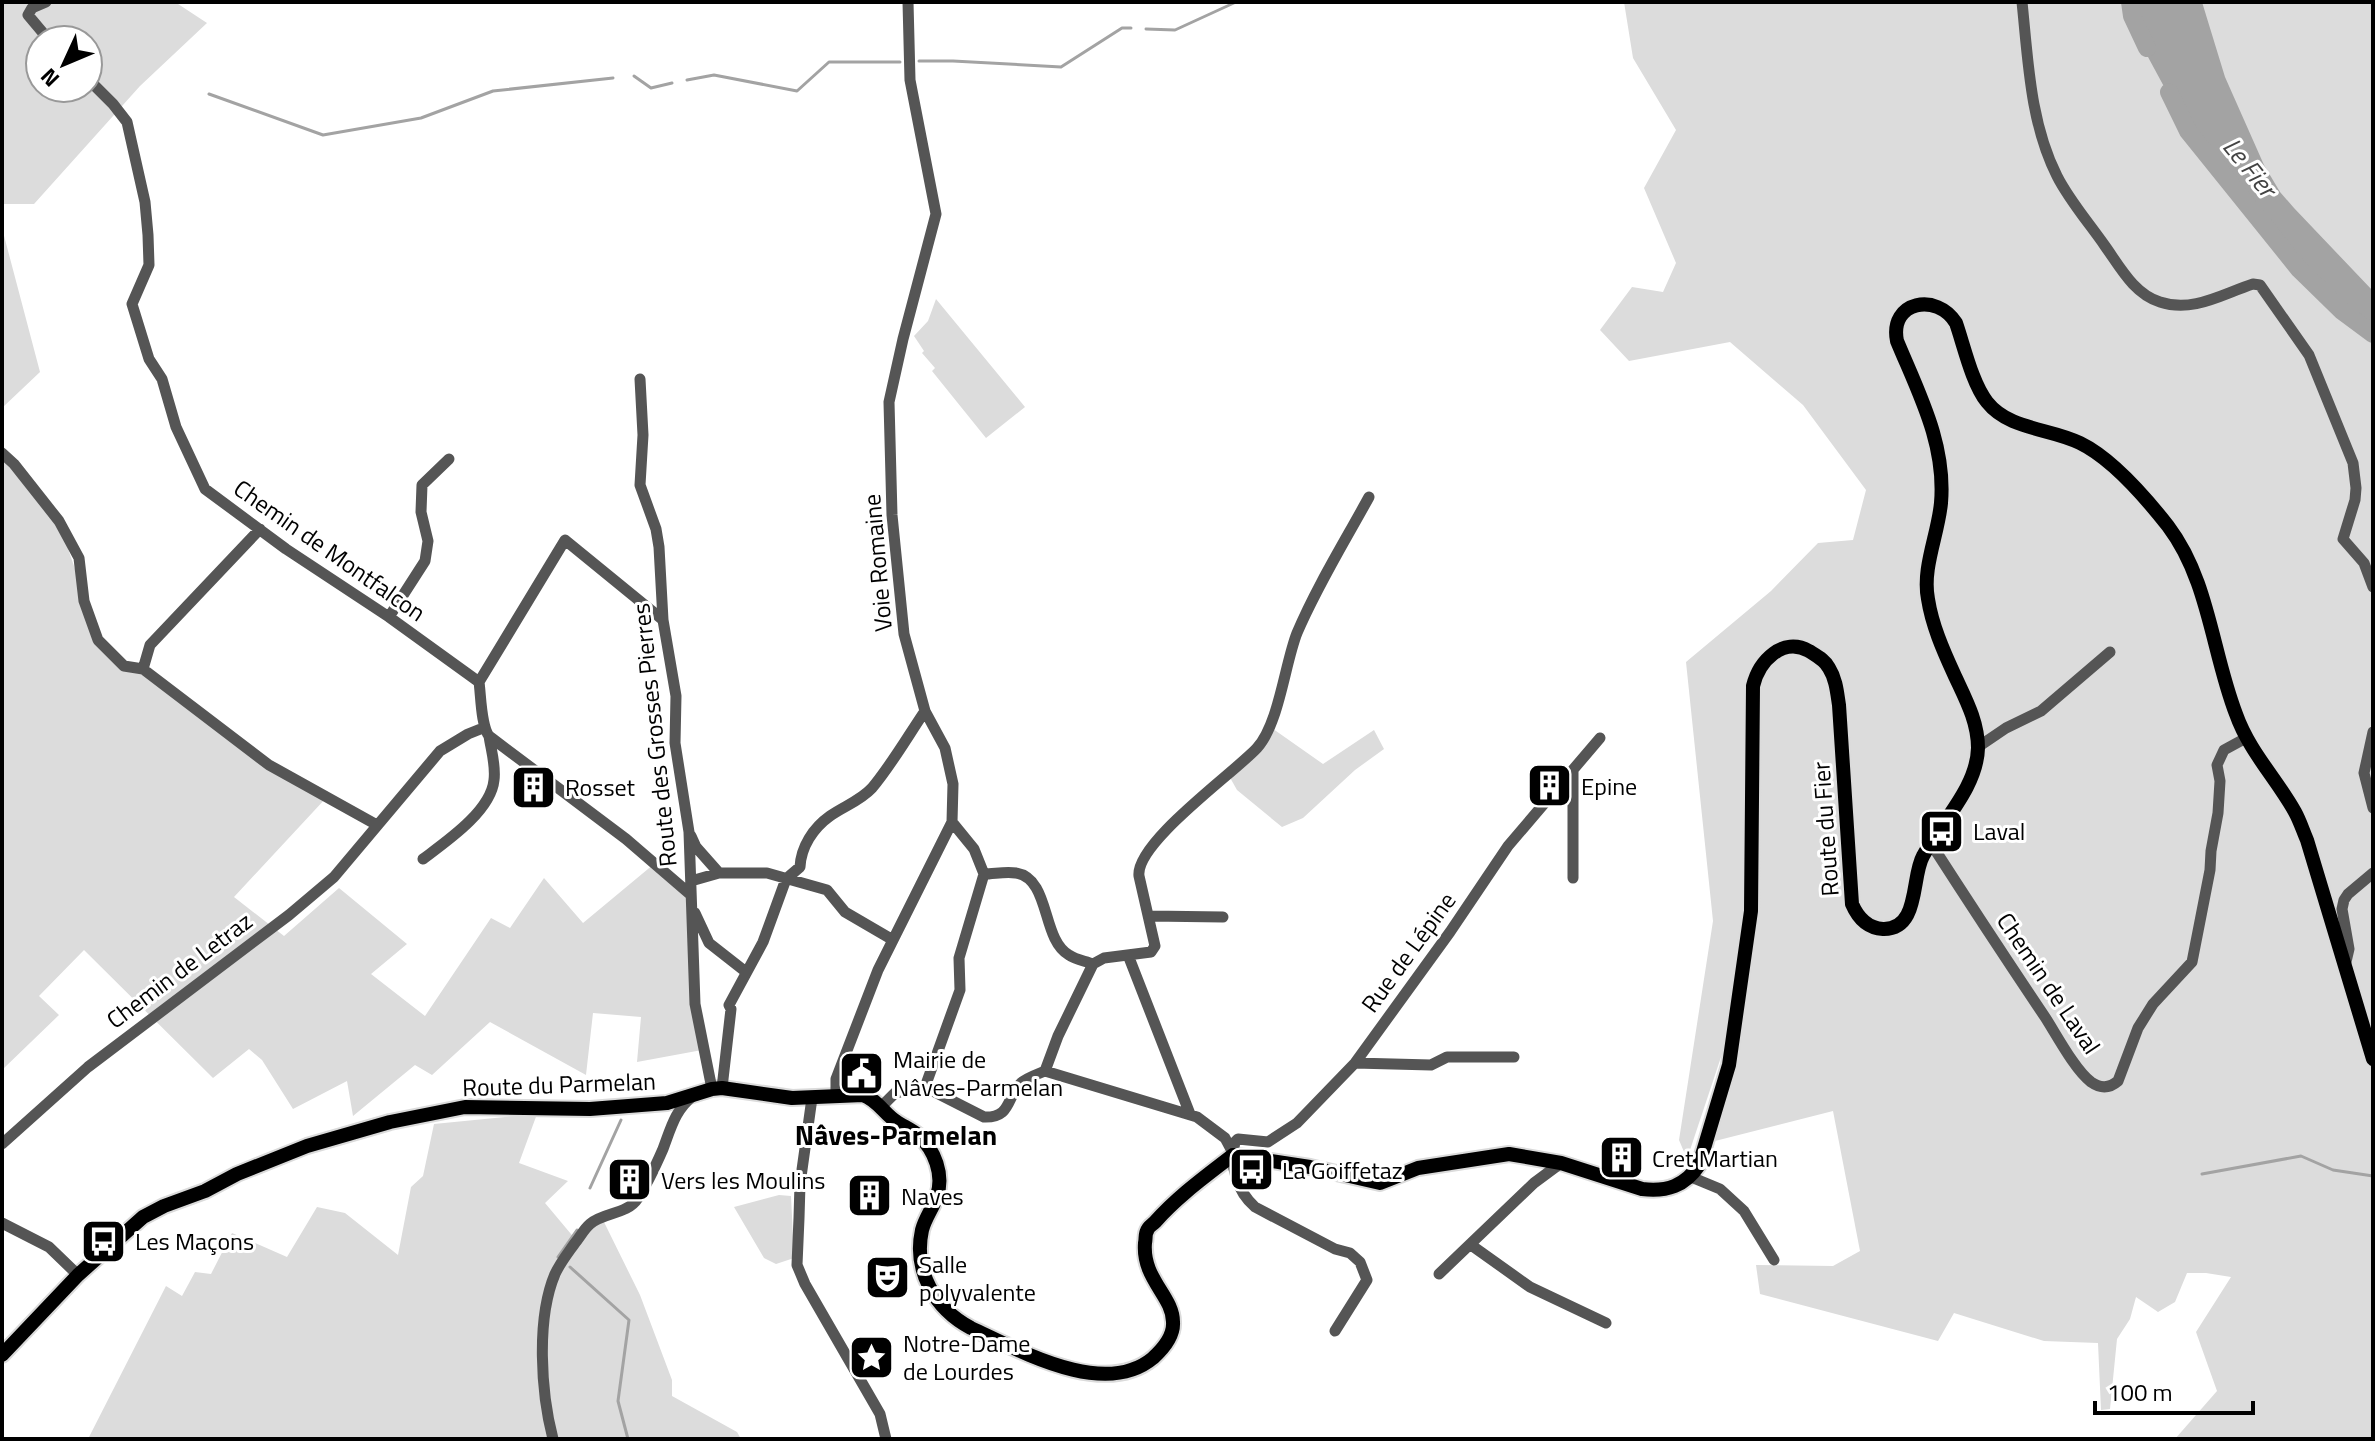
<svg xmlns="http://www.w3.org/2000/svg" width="2375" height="1441" font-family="'Titillium Web',sans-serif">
	<rect width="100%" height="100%" fill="#fff"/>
	<!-- green -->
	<path fill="#dcdcdc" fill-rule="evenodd" d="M2 2H175L207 23 140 86 34 204H2ZM40 40H88V88H40Z
		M1624 2H2373V1439H2175L2217 1391 2196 1332 2231 1277 2206 1273H2187L2175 1302 2158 1312 2136 1297 2130 1319 2117 1339 2110 1409 2101 1410 2098 1343 2044 1341 1954 1313 1938 1341 1760 1294 1756 1265 1833 1266 1860 1251 1833 1111 1715 1141 1737 1044 1725 1045 1687 1159 1679 1140 1713 921 1686 662 1771 591 1818 543 1853 540 1866 490 1803 405 1730 342 1629 361 1600 330 1632 287 1663 292 1676 263 1644 188 1676 130 1633 58Z
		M2 228 40 372 2 408Z
		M936 299 1025 407 986 438 932 371 935 368 922 353 924 351 914 336 928 321Z
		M2 457 56 514 101 644 326 798 234 897 284 936 339 888 407 944 371 974 425 1016 491 918 510 928 544 878 583 923 654 864 688 900 702 1050 637 1062 641 1017 593 1013 586 1075 490 1022 432 1075 415 1065 353 1116 347 1081 293 1109 262 1060 249 1049 213 1078 84 950 39 996 59 1015 2 1070Z
		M1269 726 1323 764 1374 730 1384 749 1355 770 1303 818 1282 827 1237 790 1228 774Z
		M537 1114 519 1163 568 1181 545 1203 576 1240 602 1218 640 1295 672 1380V1396L737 1432 741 1439H88L166 1286 182 1296 195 1272 211 1274 232 1233 287 1257 317 1207 345 1213 398 1255 411 1187 423 1176 434 1124Z
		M779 1195 791 1196 794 1258 776 1264 764 1258 734 1207Z"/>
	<!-- water -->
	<path fill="#a3a3a3" d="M2130 2H2202L2225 77 2264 165 2280 192 2294 208 2373 291V334L2343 310 2300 268 2256 208 2188 131 2148 57Z"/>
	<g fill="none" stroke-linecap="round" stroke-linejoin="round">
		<!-- stream -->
		<path stroke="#a3a3a3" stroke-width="3" d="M1146 29 1175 30 1236 2
			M919 61H953L1061 67 1122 28H1131
			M634 76 651 88 672 83
			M687 80 714 75 797 91 829 62H900
			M209 94 323 135 421 118 493 91 613 78
			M2202 1174 2301 1156 2333 1170 2373 1176
			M590 1188 621 1120
			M558 1257 577 1230
			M570 1267 629 1320 618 1401 628 1439"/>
		<!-- river -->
		<path stroke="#a3a3a3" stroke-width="18" d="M2130 2 2132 16 2147 48
			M2169 92 2188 131 2299 269 2342 311 2373 334"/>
		<defs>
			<path id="major" d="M2 1355 78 1275 143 1217 164 1206 205 1191 237 1174 307 1146 390 1122 465 1107 590 1109 667 1103 712 1089 722 1088 792 1098 863 1095C878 1100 884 1114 897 1122 903 1126 912 1130 918 1135 935 1150 944 1175 937 1196 933 1208 925 1218 922 1230 913 1271 935 1309 971 1328 1019 1350 1104 1399 1153 1358 1163 1349 1174 1336 1173 1322 1173 1296 1142 1279 1145 1243 1146 1239 1145 1234 1147 1231 1148 1227 1152 1225 1155 1222 1178 1196 1206 1176 1233 1155L1310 1167 1380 1183 1418 1168 1509 1154 1561 1163 1642 1189C1667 1192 1685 1186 1699 1165L1729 1065 1751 911 1753 686C1759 661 1783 636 1809 651 1817 656 1825 660 1829 668 1836 679 1837 692 1839 705L1852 904C1858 918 1867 928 1883 929 1920 930 1911 877 1923 856 1941 822 1977 788 1978 748 1978 721 1965 698 1954 674 1943 650 1932 625 1928 599 1922 568 1938 535 1941 503 1946 444 1919 394 1897 341 1889 301 1937 292 1956 323 1964 346 1972 383 1987 402 2009 430 2050 428 2080 443 2111 458 2146 498 2168 526 2209 580 2212 652 2236 714 2249 751 2276 778 2295 812 2300 821 2303 831 2307 840L2373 1059"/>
		</defs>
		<!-- major casing -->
		<use href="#major" stroke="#dbdbdb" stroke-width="18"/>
		<!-- minor -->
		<path stroke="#555" stroke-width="11" d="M46 2 32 8 28 15 49 40
			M2022 2C2028 59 2030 123 2057 176 2069 200 2089 223 2105 246 2120 267 2134 294 2160 302 2193 313 2222 294 2253 284L2260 285 2309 355 2353 463 2356 488 2355 500 2343 539 2364 563 2373 587
			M88 79 113 104 127 122 145 202 148 235 149 265 132 304 149 359 162 379 176 427 205 489 286 549 389 617 479 682
			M640 379 643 435 640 485 656 529 659 547 663 620 676 696 675 743 689 832 695 1004 712 1089
			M2 453 14 464 59 521 79 558 84 601 98 640 124 666 143 669 269 765 377 825
			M389 617 425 561 428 541 421 512 422 485 449 459
			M143 669 150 645 260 529
			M479 682C481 696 481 726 489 736L626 839 691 895
			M479 682 565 540 663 620
			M2373 732 2364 773 2373 808
			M1978 747 2006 728 2041 711 2110 652
			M691 836 696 847 719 873
			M1930 842C1968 901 2006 959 2045 1017 2056 1034 2075 1070 2091 1082 2101 1089 2110 1088 2118 1081L2138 1028 2153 1004 2192 962 2210 870 2211 851 2218 813 2220 781 2217 765 2224 750 2246 738
			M423 859C447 841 491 811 494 780 496 765 491 750 489 736
			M984 874C994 874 1006 871 1016 873 1051 879 1041 939 1069 955 1076 960 1086 961 1093 964
			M1573 878V770
			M691 881 719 873H767L827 890 845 912 893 940
			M695 913 709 943 746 972
			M1150 916 1223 917
			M1128 955 1190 1114
			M2345 966 2349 949 2342 909 2344 900 2348 894 2373 873
			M1355 1063 1431 1065 1447 1057H1514
			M1045 1071 1058 1036 1093 964 1104 958 1151 952 1155 946 1139 876C1135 843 1234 773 1257 748 1279 724 1285 663 1297 633 1317 586 1345 541 1369 497
			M925 1087 984 1117C1012 1118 1006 1097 1021 1083 1026 1078 1038 1074 1045 1071L1197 1117 1225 1138 1233 1153
			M925 1087 960 990 959 958 984 874 974 849 952 822
			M722 1088 731 1009 729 1005 763 942 786 879 800 867C801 847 813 828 830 816 844 806 860 801 872 788 892 764 908 736 925 711
			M836 1095V1079L878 970 952 822 953 784 945 748 925 711 904 634 892 515 889 402 903 339 936 214 910 80 908 2
			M812 1098 800 1184 799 1218 797 1265 805 1284 880 1414 886 1439
			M881 1107 895 1093 925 1087
			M2 1144 88 1067 289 915 334 877 440 751 468 734 483 728
			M1691 1177 1720 1189 1744 1211 1774 1260
			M2 1223 49 1247 78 1275
			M1471 1245 1530 1287 1606 1323
			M1439 1274 1534 1183 1561 1163
			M1335 1331 1367 1280 1360 1262 1350 1253 1335 1249 1255 1207C1237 1191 1229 1166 1235 1142L1238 1139 1268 1142 1297 1123 1355 1063 1450 932 1508 846 1600 738
			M553 1439C541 1393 536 1319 555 1274 560 1263 568 1253 575 1243 580 1237 584 1229 590 1224 604 1212 627 1215 638 1198 648 1183 656 1165 663 1149 671 1128 675 1110 693 1096"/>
		<!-- major -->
		<use href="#major" stroke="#000" stroke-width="14"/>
	</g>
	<!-- icons -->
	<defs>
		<symbol id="building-square" viewBox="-11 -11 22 22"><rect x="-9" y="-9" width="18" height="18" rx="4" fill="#000" stroke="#fff"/><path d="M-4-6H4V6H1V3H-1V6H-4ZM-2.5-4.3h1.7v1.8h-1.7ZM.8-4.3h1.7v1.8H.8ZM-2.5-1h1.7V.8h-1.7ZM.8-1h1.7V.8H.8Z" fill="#fff"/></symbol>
		<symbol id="bus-square" viewBox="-11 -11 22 22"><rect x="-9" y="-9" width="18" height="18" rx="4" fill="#000" stroke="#fff"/><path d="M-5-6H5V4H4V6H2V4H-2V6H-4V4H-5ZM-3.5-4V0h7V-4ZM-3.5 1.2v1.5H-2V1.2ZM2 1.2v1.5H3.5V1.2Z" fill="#fff"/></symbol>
		<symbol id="civic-square" viewBox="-11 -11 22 22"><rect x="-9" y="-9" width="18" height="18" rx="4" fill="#000" stroke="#fff"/><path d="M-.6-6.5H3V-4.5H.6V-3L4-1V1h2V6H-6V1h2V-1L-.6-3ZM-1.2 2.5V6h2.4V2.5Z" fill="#fff"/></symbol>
		<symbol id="theatre-square" viewBox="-11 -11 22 22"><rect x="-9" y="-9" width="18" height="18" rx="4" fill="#000" stroke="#fff"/><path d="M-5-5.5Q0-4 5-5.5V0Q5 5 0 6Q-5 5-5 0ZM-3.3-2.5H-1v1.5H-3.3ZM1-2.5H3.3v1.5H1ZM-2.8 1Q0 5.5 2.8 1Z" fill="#fff"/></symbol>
		<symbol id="sight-square" viewBox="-11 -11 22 22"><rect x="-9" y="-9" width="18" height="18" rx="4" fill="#000" stroke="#fff"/><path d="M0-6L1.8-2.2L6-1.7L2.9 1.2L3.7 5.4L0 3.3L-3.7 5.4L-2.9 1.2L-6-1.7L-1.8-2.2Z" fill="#fff"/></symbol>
	</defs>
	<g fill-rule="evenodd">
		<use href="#building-square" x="1524" y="760" width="51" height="51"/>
		<use href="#building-square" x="508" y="762" width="51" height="51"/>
		<use href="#bus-square" x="1916" y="806" width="51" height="51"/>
		<use href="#civic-square" x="836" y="1048" width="51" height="51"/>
		<use href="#building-square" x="1596" y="1132" width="51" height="51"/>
		<use href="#bus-square" x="1226" y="1144" width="51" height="51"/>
		<use href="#building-square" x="604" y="1154" width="51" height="51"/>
		<use href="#building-square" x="844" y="1170" width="51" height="51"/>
		<use href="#bus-square" x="78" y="1216" width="51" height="51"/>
		<use href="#theatre-square" x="862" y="1252" width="51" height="51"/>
		<use href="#sight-square" x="846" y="1332" width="51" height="51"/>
	</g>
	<g text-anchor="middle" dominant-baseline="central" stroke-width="6" stroke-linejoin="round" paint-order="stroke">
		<!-- street labels -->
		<g font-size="24" fill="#000" stroke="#fff">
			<text transform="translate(330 550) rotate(35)">Chemin de Montfalcon</text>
			<text transform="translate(877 563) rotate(-95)">Voie Romaine</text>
			<text transform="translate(654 735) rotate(-96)">Route des Grosses Pierres</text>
			<text transform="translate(1825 829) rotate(-94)">Route du Fier</text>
			<text transform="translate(1408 952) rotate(-54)">Rue de Lépine</text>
			<text transform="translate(179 970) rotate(-37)">Chemin de Letraz</text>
			<text transform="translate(2049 983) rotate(56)">Chemin de Laval</text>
			<text transform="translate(559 1084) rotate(-2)">Route du Parmelan</text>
		</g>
		<!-- poi labels -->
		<g font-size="24" fill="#000" stroke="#fff" text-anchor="start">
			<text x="1581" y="786">Epine</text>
			<text x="565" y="787">Rosset</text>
			<text x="1973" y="831">Laval</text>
			<text x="893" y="1059">Mairie de<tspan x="893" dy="28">Nâves-Parmelan</tspan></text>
			<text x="1652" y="1158">Cret Martian</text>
			<text x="1282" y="1170">La Goiffetaz</text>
			<text x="661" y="1180">Vers les Moulins</text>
			<text x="901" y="1196">Naves</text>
			<text x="135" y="1241">Les Maçons</text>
			<text x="919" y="1264">Salle<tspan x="919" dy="28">polyvalente</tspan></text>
			<text x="903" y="1343">Notre-Dame<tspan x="903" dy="28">de Lourdes</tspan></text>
		</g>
		<!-- water labels -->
		<g font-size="26" font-style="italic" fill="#444" stroke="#fff">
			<text transform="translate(2250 167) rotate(51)">Le Fier</text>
		</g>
		<!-- quarter labels -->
		<g font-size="28" font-weight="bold" fill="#000" stroke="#fff">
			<text x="896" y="1134">Nâves-Parmelan</text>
		</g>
	</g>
	<!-- border -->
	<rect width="2375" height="1441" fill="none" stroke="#000000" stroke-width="8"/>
	<!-- north arrow -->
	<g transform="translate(64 64) rotate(226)"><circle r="38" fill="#ffffff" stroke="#999999" stroke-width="2"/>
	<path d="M0-6L14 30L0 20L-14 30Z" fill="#000000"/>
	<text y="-12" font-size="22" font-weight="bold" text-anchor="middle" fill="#000000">N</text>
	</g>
	<!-- scale -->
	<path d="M2095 1401v12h158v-12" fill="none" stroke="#000000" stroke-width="4"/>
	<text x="2107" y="1401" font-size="24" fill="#000000" stroke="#ffffff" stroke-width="6" paint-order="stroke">100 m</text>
</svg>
